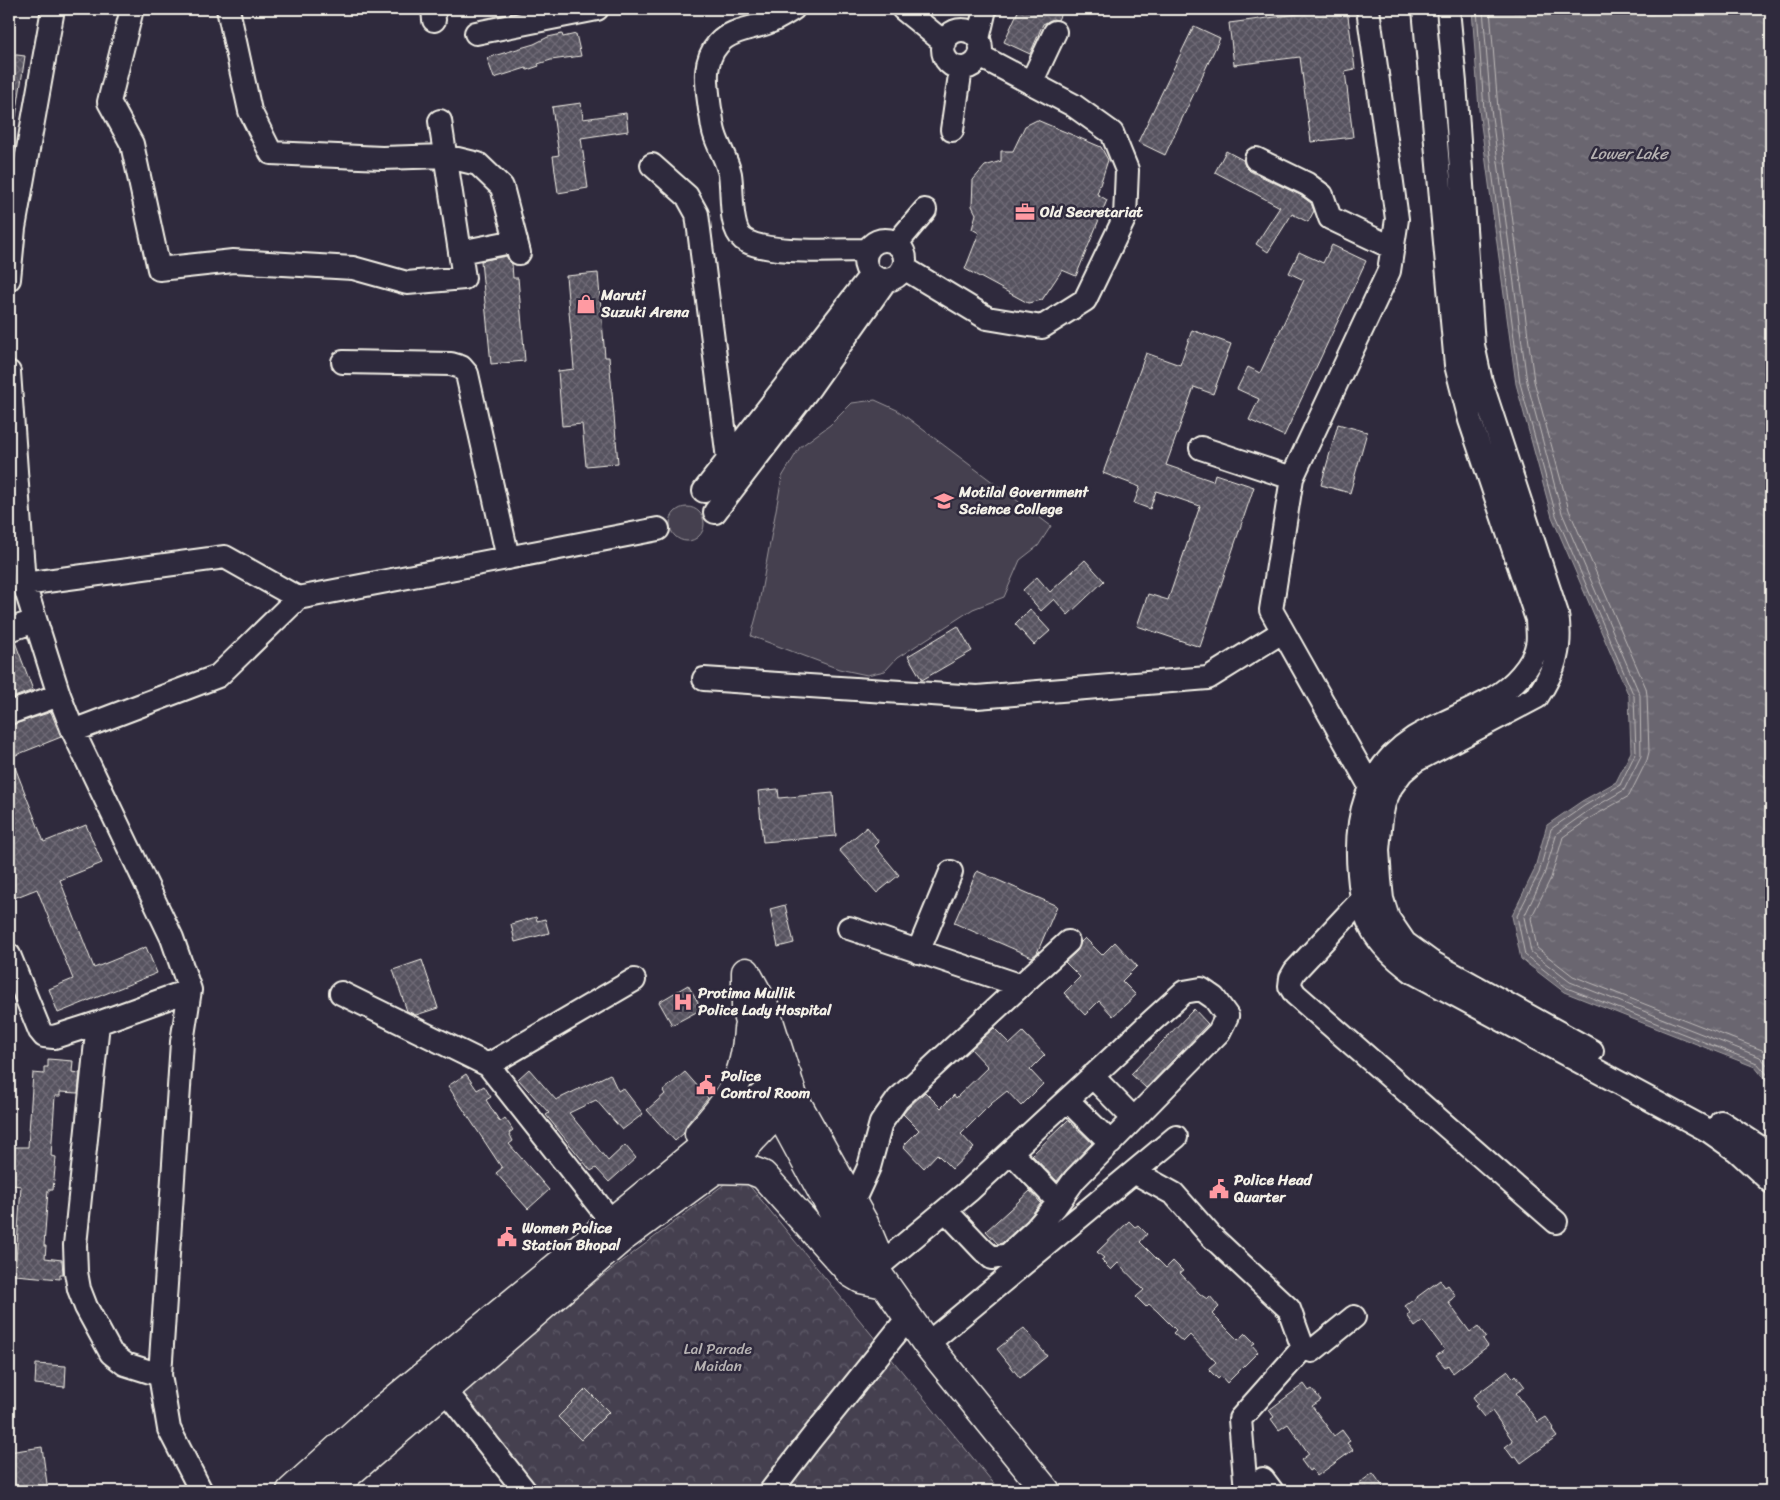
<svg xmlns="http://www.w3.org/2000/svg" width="1780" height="1500" font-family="Sriracha,sans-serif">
	<defs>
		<pattern id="park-crowns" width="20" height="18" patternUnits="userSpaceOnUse" patternTransform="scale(1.25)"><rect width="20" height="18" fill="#454050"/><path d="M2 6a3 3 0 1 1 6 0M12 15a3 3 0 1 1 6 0" fill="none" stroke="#605c69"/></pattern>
		<pattern id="water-ripples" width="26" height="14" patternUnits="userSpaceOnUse" patternTransform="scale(1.25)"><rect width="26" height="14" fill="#6a6670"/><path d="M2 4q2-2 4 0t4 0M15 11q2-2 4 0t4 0" fill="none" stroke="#807c84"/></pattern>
		<pattern id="building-cross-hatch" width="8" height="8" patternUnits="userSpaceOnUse" patternTransform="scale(1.25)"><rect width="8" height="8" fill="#56525f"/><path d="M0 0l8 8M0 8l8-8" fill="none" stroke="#6f6b76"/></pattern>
	</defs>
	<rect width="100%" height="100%" fill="#2f2a3d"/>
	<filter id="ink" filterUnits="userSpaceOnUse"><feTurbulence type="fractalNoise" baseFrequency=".02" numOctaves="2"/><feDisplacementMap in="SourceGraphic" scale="10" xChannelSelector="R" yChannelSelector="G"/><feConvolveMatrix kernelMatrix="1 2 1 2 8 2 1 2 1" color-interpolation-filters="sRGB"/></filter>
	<g filter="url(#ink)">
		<!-- grass -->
		<path fill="#454050" stroke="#9c989c" d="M875 400 897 410 1051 526 1038 546 1020 560 1004 597 973 609 897 658 885 671 867 675 839 669 751 636 757 614 782 477 800 447 830 425 852 403Z
			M670 524a17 17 0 1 1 34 0a17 17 0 1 1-34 0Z"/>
		<!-- park -->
		<path fill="url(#park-crowns)" stroke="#9c989c" d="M739 1173 1000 1491H520L455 1388Z"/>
		<!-- water -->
		<path fill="url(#water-ripples)" stroke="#a19ea0" d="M1472 9H1771V1087L1755 1067 1564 992 1521 959 1512 916 1534 871 1547 825 1582 801 1616 782 1631 752 1629 696 1552 517 1516 384 1479 110Z"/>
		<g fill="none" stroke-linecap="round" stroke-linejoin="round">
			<!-- shore -->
			<path stroke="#bdb9b8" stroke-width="1" d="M1477 9 1484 110 1520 383 1556 515 1634 696 1636 752 1620 785 1584 806 1551 829 1539 873 1517 916 1525 955 1567 988 1757 1063 1771 1079
				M1483 9 1491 109 1527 382 1562 513 1640 695 1641 756 1624 790 1588 811 1557 833 1544 875 1524 917 1531 952 1570 982 1760 1057 1771 1069
				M1490 9 1498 109 1534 381 1569 510 1646 688 1647 695 1649 752 1647 760 1629 796 1592 817 1563 837 1551 878 1531 918 1537 948 1573 976 1762 1050 1771 1057"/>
		</g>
		<!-- building -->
		<path fill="url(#building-cross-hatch)" stroke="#f4f1e8" d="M1019 9H1063L1058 20 1053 19 1043 24 1030 54 1004 42Z
			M1324 9H1347L1355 69 1345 71 1353 137 1311 142 1300 57 1234 65 1229 23 1314 12V10Z
			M1194 26 1220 38 1165 155 1138 142Z
			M562 34 563 37 576 34 581 56 551 60 538 64 539 66 527 70 526 68 494 78 487 58 534 44 548 37Z
			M9 54 25 56 16 117 9 116Z
			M581 103 583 119 626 113 628 131 581 138 588 188 558 193 553 156 559 155 552 107Z
			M1037 120 1101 147 1108 160 1097 194 1107 200 1076 276 1062 270 1042 300 1028 303 965 269 979 233 972 229 976 214 972 206 973 180 985 166 1001 161V151H1013L1025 126Z
			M1226 151 1243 160 1245 166 1250 171 1300 195 1311 203 1314 211 1308 222 1292 214 1268 252 1256 244 1280 207 1215 172Z
			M1332 245 1366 261 1284 436 1249 420 1259 399 1237 389 1248 367 1260 373 1304 280 1289 273 1299 252 1323 263Z
			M506 256 512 264 513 278H518L525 361 491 364 481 261Z
			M598 273 605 357H609L618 463 586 466 582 424 562 426 558 371 574 369 566 276Z
			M1192 330 1231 344 1213 394 1194 387 1166 465 1213 481 1215 474 1254 487 1200 647 1137 626 1148 594 1168 600 1200 506 1156 491 1150 509 1134 503 1140 487 1103 473 1146 353 1180 365Z
			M1338 424 1367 432 1350 493 1321 485Z
			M1085 560 1104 581 1068 615 1054 599 1041 611 1023 590 1037 577 1050 592Z
			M1030 609 1050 631 1034 645 1015 624Z
			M958 626 972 651 922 680 908 656Z
			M15 642 33 690 9 699V643Z
			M51 712 61 737 11 757 44 842 86 825 102 863 60 880 94 968 146 947 157 973 58 1013 49 989 73 979 37 889 9 900V837L16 834 9 815V726Z
			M778 789 779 798 833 793 836 836 763 842 758 791Z
			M867 827 879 842 875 846 899 875 877 893 839 850Z
			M977 871 1057 906 1037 953 1032 957 954 923Z
			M785 905 794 943 778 947 770 909Z
			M536 917 537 921 545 919 549 933 515 942 511 924Z
			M1085 938 1102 955 1115 942 1137 966 1122 981 1136 995 1113 1016 1099 1001 1085 1015 1064 993 1080 977 1065 962 1077 951 1081 942Z
			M422 960 438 1008 416 1015 407 1011 393 970Z
			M688 985 702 1009 672 1025 659 1002Z
			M1194 1009 1208 1024 1146 1088 1131 1074Z
			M994 1028 1010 1044 1023 1032 1045 1055 1030 1070 1043 1084 1021 1106 1007 1091 992 1103 961 1134 974 1148 952 1169 937 1154 924 1168 903 1146 919 1130 903 1114 908 1108 925 1092 941 1108 954 1095 956 1098 988 1067 971 1049Z
			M48 1059 73 1061 72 1072 80 1073 78 1093 60 1092V1096H55L51 1156 56 1157 53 1190H48L44 1246H46L45 1258 62 1260 63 1274H60V1279L15 1275 21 1186 12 1185 15 1147H28L33 1073 44 1074V1067H48Z
			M529 1069 556 1100 610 1074 618 1091 623 1088 643 1114 622 1130 596 1100 569 1113 608 1161 625 1145 636 1158 609 1182 596 1168 591 1171 546 1115 549 1113 518 1079Z
			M685 1072 708 1098 687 1124 684 1133 675 1141 647 1110 665 1094 663 1091Z
			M466 1074 477 1090 484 1086 491 1097 486 1100 500 1122 505 1118 513 1130 509 1133 513 1141 509 1144 549 1190 528 1209 496 1173 502 1168 448 1086Z
			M1068 1120 1092 1143 1066 1170 1057 1181 1032 1155Z
			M1030 1191 1041 1203 1027 1220 1002 1243 998 1244 986 1231Z
			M1129 1221 1135 1227 1138 1225 1147 1234 1140 1242 1166 1268 1173 1261 1183 1271 1180 1273 1200 1294 1207 1299 1210 1296 1219 1307 1212 1314 1238 1340 1245 1333 1255 1343 1252 1345 1258 1352 1227 1383 1221 1376 1218 1379 1208 1369 1216 1362 1190 1335 1183 1342 1173 1333 1176 1330 1156 1310 1149 1304 1146 1307 1136 1297 1144 1290 1118 1263 1111 1270 1101 1260 1104 1258 1097 1252Z
			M1440 1280 1445 1287 1448 1285 1456 1296 1448 1302 1470 1332 1478 1326 1486 1337 1483 1339 1488 1346 1453 1373 1448 1365 1445 1367 1436 1356 1445 1350 1423 1321 1415 1327 1407 1315 1410 1313 1405 1306Z
			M1024 1328 1047 1356 1020 1378 997 1349Z
			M36 1364 66 1366 65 1387 35 1384Z
			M1508 1371 1513 1378 1516 1375 1525 1387 1516 1393 1538 1422 1546 1417 1554 1428 1552 1430 1557 1437 1521 1463 1516 1456 1513 1458 1505 1447 1513 1441 1492 1411 1484 1417 1475 1406 1478 1404 1473 1397Z
			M1304 1384 1309 1391 1312 1389 1321 1400 1312 1406 1334 1436 1342 1430 1350 1441 1347 1443 1353 1450 1317 1476 1312 1469 1309 1471 1301 1460 1309 1454 1288 1424 1279 1430 1271 1419 1274 1417 1269 1410Z
			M586 1389 609 1412 581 1440 558 1417Z
			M42 1447 48 1491H9V1452Z
			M1373 1473 1386 1491H1348L1362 1481Z"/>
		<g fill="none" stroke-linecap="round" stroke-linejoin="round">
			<defs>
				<path id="minor" d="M132 9 109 102 132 144 159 269 233 261 353 268 407 283 464 278 440 121
					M228 9 250 111 271 153 382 158 445 156 478 164 502 187 519 253
					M433 9 434 20
					M793 9C785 14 776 20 767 23 750 29 730 30 718 44 702 62 707 86 710 109 712 117 712 127 715 135 719 148 727 160 730 174 733 192 729 228 743 239 764 255 839 250 867 250
					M903 9 945 43
					M1368 9 1397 219 1389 271 1292 478 1271 610 1370 786
					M1424 9 1456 365 1470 420 1537 619C1537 627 1539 638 1537 645 1535 656 1528 667 1521 675 1504 695 1482 705 1458 716 1444 723 1428 729 1414 738 1365 770 1354 819 1359 874 1363 923 1373 942 1413 972L1709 1131 1736 1150 1771 1182
					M1448 9 1455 83 1473 345 1481 382 1557 614C1562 647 1556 669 1537 697L1415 761 1402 772 1391 787 1384 803 1381 818 1378 850 1380 880 1382 899 1388 918 1405 943 1431 962 1592 1051
					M943 49a19 19 0 1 1 38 0a19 19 0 1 1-38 0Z
					M476 33 597 9
					M978 39 985 9
					M1031 83 1055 32
					M952 130 961 68
					M1256 159 1307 184 1322 195 1330 218 1393 248
					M652 165 687 196 697 214 728 459
					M865 260a20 20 0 1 1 40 0a20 20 0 1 1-40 0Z
					M897 243 925 210
					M460 252 516 241
					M904 268 987 318 1042 327 1085 300 1125 217 1127 170 1112 133 1073 105 980 56
					M9 279 14 228 53 9
					M343 362 451 364 461 367 467 374 508 558
					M9 372 24 584 59 695 73 731 172 938 190 990 182 1042 160 1375 169 1429 201 1491
					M1201 448 1292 478
					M704 491 871 275
					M715 512 811 386 886 280
					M24 584 225 557 298 598
					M9 630 35 621
					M704 679 977 697 1208 678 1282 632
					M9 713 59 695
					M73 731 218 676 298 598 658 529
					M1369 892 1295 971 1291 978 1290 986 1295 994 1556 1222
					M849 928 1019 985
					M918 952 951 872
					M9 955 40 1031 44 1036 54 1037 98 1023 190 990
					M341 993 488 1065 611 1221
					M98 1023 75 1245 76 1272 79 1289 86 1307 111 1353 125 1364 160 1375
					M488 1065 634 980
					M1092 1076 1134 1119
					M1067 1100 1111 1143
					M1721 1122 1761 1148 1771 1157
					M1011 1152 1058 1201
					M1134 1172 1174 1194 1211 1236 1289 1309 1303 1348 1312 1351 1354 1317
					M857 1193 869 1167 881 1123 898 1099 1068 942
					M880 1265 970 1190 1153 1020 1184 992 1201 989 1214 998 1227 1016 1219 1032 1075 1179 1055 1207 1036 1229 1008 1255 992 1258 983 1250 946 1211
					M927 1344 1176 1137
					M445 1390 525 1491
					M771 1491 810 1440 908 1318
					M1246 1491 1240 1419 1303 1348
					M1246 1491 1263 1479 1272 1491"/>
				<path id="major" d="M746 972V1011L749 1022 779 1112 833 1212 885 1284 927 1344 1046 1491
					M748 976 764 1005 793 1096 864 1223 875 1249
					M699 1134C731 1097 745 1080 748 1029
					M715 1169 750 1170 763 1175 851 1273 861 1279 885 1284
					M291 1491 371 1419 743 1114 787 1075
					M328 1491 622 1238 744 1148 793 1096"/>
			</defs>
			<!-- minor casing -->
			<use href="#minor" stroke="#f4f1e8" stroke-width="26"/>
			<!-- major casing -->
			<use href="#major" stroke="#f4f1e8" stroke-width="31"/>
			<!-- minor -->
			<use href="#minor" stroke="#2f2a3d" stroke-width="22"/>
			<!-- major -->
			<use href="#major" stroke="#2f2a3d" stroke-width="28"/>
		</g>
	</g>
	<!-- icons -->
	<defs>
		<symbol id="office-bare" viewBox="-9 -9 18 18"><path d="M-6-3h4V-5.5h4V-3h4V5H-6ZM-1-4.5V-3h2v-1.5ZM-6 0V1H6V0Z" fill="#ff9aa2" stroke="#2f2a3d" stroke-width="2.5" paint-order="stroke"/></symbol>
		<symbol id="shop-bare" viewBox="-9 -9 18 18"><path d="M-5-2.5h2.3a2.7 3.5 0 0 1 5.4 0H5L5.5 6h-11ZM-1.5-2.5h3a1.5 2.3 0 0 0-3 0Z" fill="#ff9aa2" stroke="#2f2a3d" stroke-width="2.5" paint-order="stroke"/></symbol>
		<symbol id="university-bare" viewBox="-9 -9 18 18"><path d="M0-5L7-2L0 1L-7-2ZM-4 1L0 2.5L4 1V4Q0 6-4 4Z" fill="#ff9aa2" stroke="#2f2a3d" stroke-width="2.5" paint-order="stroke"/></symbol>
		<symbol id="hospital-bare" viewBox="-9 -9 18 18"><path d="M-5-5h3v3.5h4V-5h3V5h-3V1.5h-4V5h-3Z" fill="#ff9aa2" stroke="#2f2a3d" stroke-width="2.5" paint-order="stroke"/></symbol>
		<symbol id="civic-bare" viewBox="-9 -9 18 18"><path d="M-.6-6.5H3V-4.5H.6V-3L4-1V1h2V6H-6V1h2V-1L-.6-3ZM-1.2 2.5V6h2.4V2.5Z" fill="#ff9aa2" stroke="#2f2a3d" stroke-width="2.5" paint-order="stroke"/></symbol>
	</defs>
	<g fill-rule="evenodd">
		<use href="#office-bare" x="1011" y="198" width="28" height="28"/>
		<use href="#shop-bare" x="572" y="290" width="28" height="28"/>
		<use href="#university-bare" x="930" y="487" width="28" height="28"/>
		<use href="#hospital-bare" x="669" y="988" width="28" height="28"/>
		<use href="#civic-bare" x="692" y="1071" width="28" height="28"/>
		<use href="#civic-bare" x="1205" y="1175" width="28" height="28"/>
		<use href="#civic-bare" x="493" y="1223" width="28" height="28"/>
	</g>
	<g text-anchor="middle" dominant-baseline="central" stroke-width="5" stroke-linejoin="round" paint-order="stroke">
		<!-- poi labels -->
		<g font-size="15" font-weight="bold" fill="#f4f1e8" stroke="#2f2a3d" text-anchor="start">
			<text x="1040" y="212">Old Secretariat</text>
			<text x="601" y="295">Maruti<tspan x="601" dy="17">Suzuki Arena</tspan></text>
			<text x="959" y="492">Motilal Government<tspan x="959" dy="17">Science College</tspan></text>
			<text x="698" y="993">Protima Mullik<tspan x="698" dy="17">Police Lady Hospital</tspan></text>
			<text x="721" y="1076">Police<tspan x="721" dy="17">Control Room</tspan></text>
			<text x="1234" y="1180">Police Head<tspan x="1234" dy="17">Quarter</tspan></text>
			<text x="522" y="1228">Women Police<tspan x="522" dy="17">Station Bhopal</tspan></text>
		</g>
		<!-- park labels -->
		<g font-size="15" fill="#b7b3b3" stroke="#2f2a3d">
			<text x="718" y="1349">Lal Parade<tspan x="718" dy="17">Maidan</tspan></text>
		</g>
		<!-- water labels -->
		<g font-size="16" font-style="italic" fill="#b6b2b2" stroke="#2f2a3d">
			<text x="1629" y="153">Lower Lake</text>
		</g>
	</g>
	<!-- margin -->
	<rect width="1780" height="1500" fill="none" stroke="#2f2a3d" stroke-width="30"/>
	<rect x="15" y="15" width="1750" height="1470" fill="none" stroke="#f4f1e8" stroke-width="2" filter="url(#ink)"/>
</svg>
